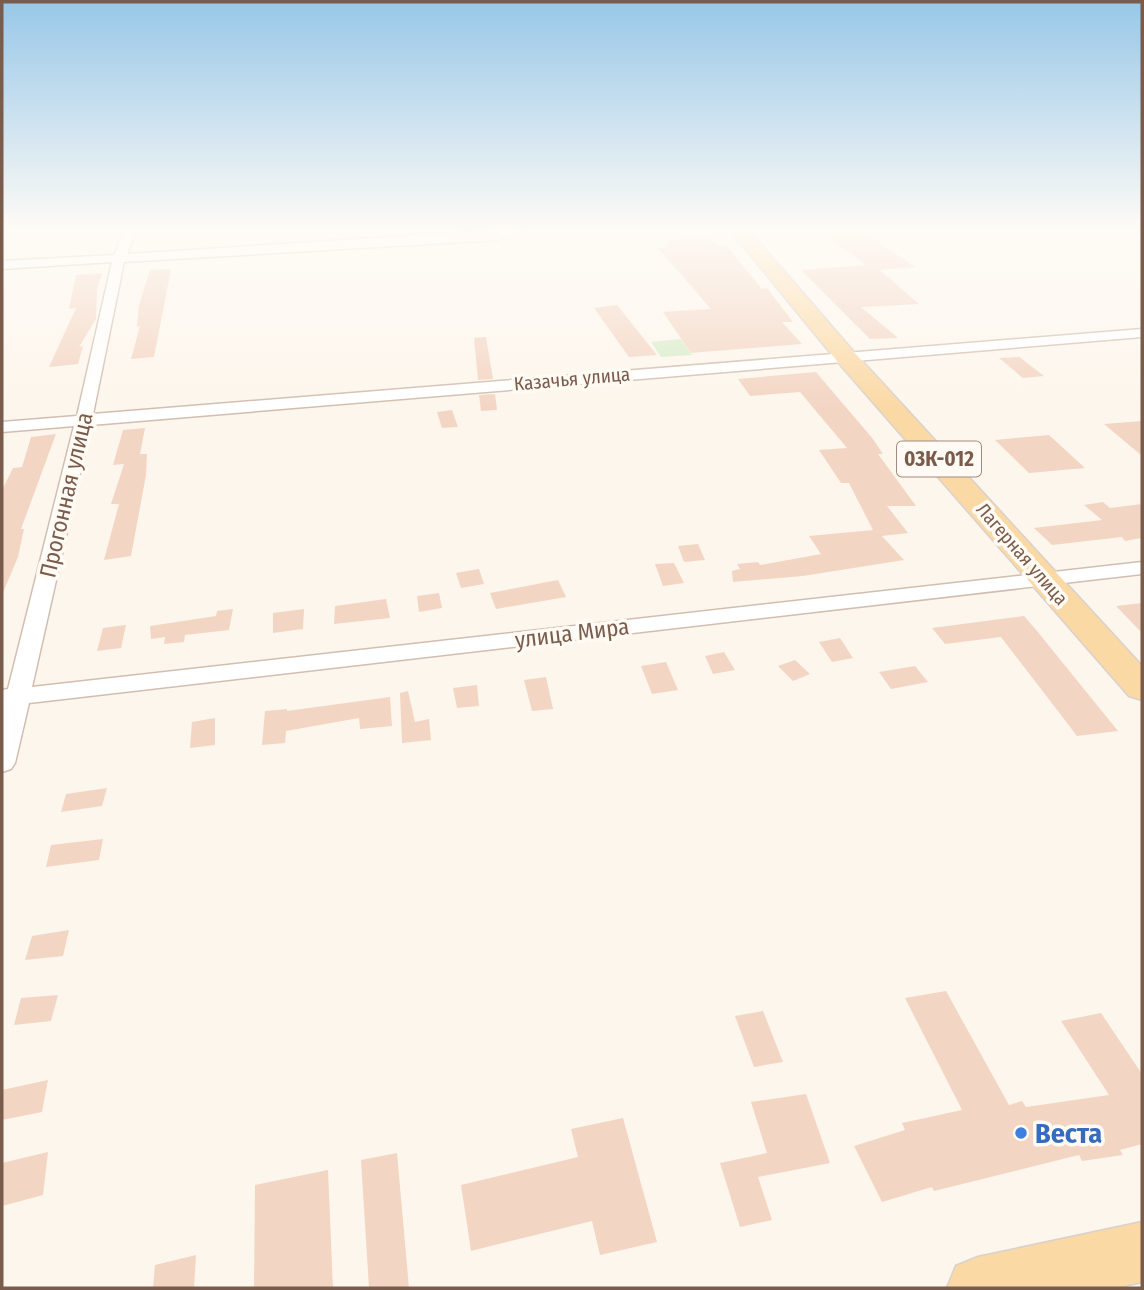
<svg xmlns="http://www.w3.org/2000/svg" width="1144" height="1290" font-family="'Fira Sans Condensed',sans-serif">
	<rect width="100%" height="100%" fill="#fdf6ec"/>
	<!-- green -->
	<path fill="#d8ecc9" d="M681 339 692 355 661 357 651 342Z"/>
	<!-- building -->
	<path fill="#f3d5c3" d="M858 228 915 267 880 270 919 304 861 307 898 338 870 339 801 270 866 265 820 231Z
		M710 237 717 246 726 245 762 289 767 288 793 322H782L802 344 691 353 663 312 711 309 658 248 669 247 666 239Z
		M171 269 154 357 131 359 140 326 137 327 139 305 150 270Z
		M102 273 97 289 96 319 79 347 83 346 78 364 49 367 76 308 69 309 76 275Z
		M617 305 657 355 629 357 594 308Z
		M486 337 493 379 478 380 474 338Z
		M1020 357 1022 359 1044 376 1023 378 999 358Z
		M816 372 873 439 883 454H878L916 506H887L908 533 882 536 904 560 803 576 733 582 732 571 740 569 737 564 758 562 760 565 821 554 809 536 873 530 849 483H841L819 450 847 448 800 392 750 396 738 379Z
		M495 394 497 410 481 411 479 395Z
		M452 410 458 427 442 428 437 412Z
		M1142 421V456L1104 424Z
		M145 428 140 454H147L146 475 131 556 104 560 119 504H111L124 464 113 465 123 430Z
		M56 434 21 529H24L18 557 2 595V490L13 468 22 467 31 437Z
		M1049 435 1085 468 1029 473 995 440Z
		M1103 502 1110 508 1142 504V538L1125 541 1122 537 1052 545 1034 528 1102 520 1084 505Z
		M698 544 705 560 684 562 678 546Z
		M674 563 684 583 663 586 655 564Z
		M479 569 484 584 461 588 456 573Z
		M558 580 566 597 496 609 490 593Z
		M439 593 442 608 419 612 417 596Z
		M386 599 390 618 334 624 335 606Z
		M1142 603V633L1116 606Z
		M233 609 229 630 185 635 184 642 164 644 165 637 151 639 150 626 216 616 217 611Z
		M304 609 303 629 273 633V613Z
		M1024 616 1037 631 1118 731 1077 736 1001 637 945 644 932 628Z
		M126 625 121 648 97 651 103 628Z
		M840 638 853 658 832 662 819 642Z
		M724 652 735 670 713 674 705 656Z
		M795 660 810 674 793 681 778 666Z
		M666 662 678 690 652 694 641 666Z
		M915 666 928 682 891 689 879 672Z
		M546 677 553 709 532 711 524 680Z
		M477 685 479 706 457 708 453 688Z
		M408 691 415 722 429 719 431 740 402 743 400 693Z
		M390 697 392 726 360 729 359 718 286 731 285 743 262 745 265 711 287 709V711Z
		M215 718V745L190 748 192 722Z
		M107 788 102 806 61 812 66 794Z
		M103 839 99 860 46 867 51 845Z
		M69 930 63 956 25 960 32 936Z
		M946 991 1009 1105 1022 1101 1026 1107 1109 1095 1061 1021 1101 1013 1142 1074V1144L1120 1150 1123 1155 1082 1161 1079 1155 934 1191 932 1187 882 1202 854 1146 905 1130 902 1123 962 1110 905 998Z
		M58 995 51 1021 14 1025 21 998Z
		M763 1011 783 1062 754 1067 735 1016Z
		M48 1080 42 1112 2 1120V1090Z
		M806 1094 830 1163 758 1177 772 1220 740 1227 720 1163 767 1153 751 1102Z
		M623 1118 657 1242 600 1255 592 1221 471 1251 461 1185 578 1157 571 1129Z
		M48 1152 43 1195 2 1206V1163Z
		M397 1153 409 1288H369L361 1160Z
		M328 1170 333 1288H254L255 1185Z
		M196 1255 194 1288H153L155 1265Z"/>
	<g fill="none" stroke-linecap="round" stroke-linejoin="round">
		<defs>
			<path id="minor" d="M125 228H137L127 254 528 228 498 240 124 262 93 414 1142 329V337L91 425 32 687 1142 562V574L29 703 15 763 11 769 2 772V690L8 689 74 426 2 432V422L77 416 112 262 2 269V261L114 255Z"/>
			<path id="primary" d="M728 228H747L853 351 1142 666V700L1129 696 837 361Z
				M1142 1222V1282L1114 1288H947L956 1266 978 1257Z"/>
		</defs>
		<!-- minor casing -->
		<use href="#minor" stroke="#d1beb0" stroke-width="3"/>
		<!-- primary casing -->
		<use href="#primary" stroke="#dad1cd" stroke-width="3"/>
		<!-- minor -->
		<use href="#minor" fill="#fff" fill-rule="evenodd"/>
		<!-- primary -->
		<use href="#primary" fill="#fbd9a5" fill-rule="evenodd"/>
	</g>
	<!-- sky -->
	<linearGradient id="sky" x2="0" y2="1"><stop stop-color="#97c7e8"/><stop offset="0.56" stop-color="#fefbf6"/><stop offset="1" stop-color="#fefbf6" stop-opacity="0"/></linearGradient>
	<rect width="1144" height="409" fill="url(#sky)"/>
	<!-- markers -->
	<circle fill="#3f7fe0" stroke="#fffaf3" stroke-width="2.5" cx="1021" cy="1133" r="7"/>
	<g text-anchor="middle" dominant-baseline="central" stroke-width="7" stroke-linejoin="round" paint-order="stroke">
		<!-- far-street labels -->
		<g font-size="19" fill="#7a5c4d" stroke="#fffaf3">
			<text transform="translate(572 379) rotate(-5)">Казачья улица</text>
			<text transform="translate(1022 554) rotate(49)">Лагерная улица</text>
		</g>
		<!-- shield labels -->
		<rect fill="#fffaf3" stroke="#a28b7f" stroke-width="2" x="897" y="441.5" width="84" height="35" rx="5"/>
		<g font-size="21" font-weight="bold" fill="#7a5c4d">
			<text x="939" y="459">03К-012</text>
		</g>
		<!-- street labels -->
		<g font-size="23" fill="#7a5c4d" stroke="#fffaf3">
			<text transform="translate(66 495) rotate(-77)">Прогонная улица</text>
			<text transform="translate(572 633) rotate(-7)">улица Мира</text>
		</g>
		<!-- near-shop labels -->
		<g font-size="28" font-weight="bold" fill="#366cbe" stroke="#fffaf3" text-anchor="start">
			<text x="1035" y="1133">Веста</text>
		</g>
	</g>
	<!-- border -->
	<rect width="1144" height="1290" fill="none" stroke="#7a5c4d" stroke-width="7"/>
</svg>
